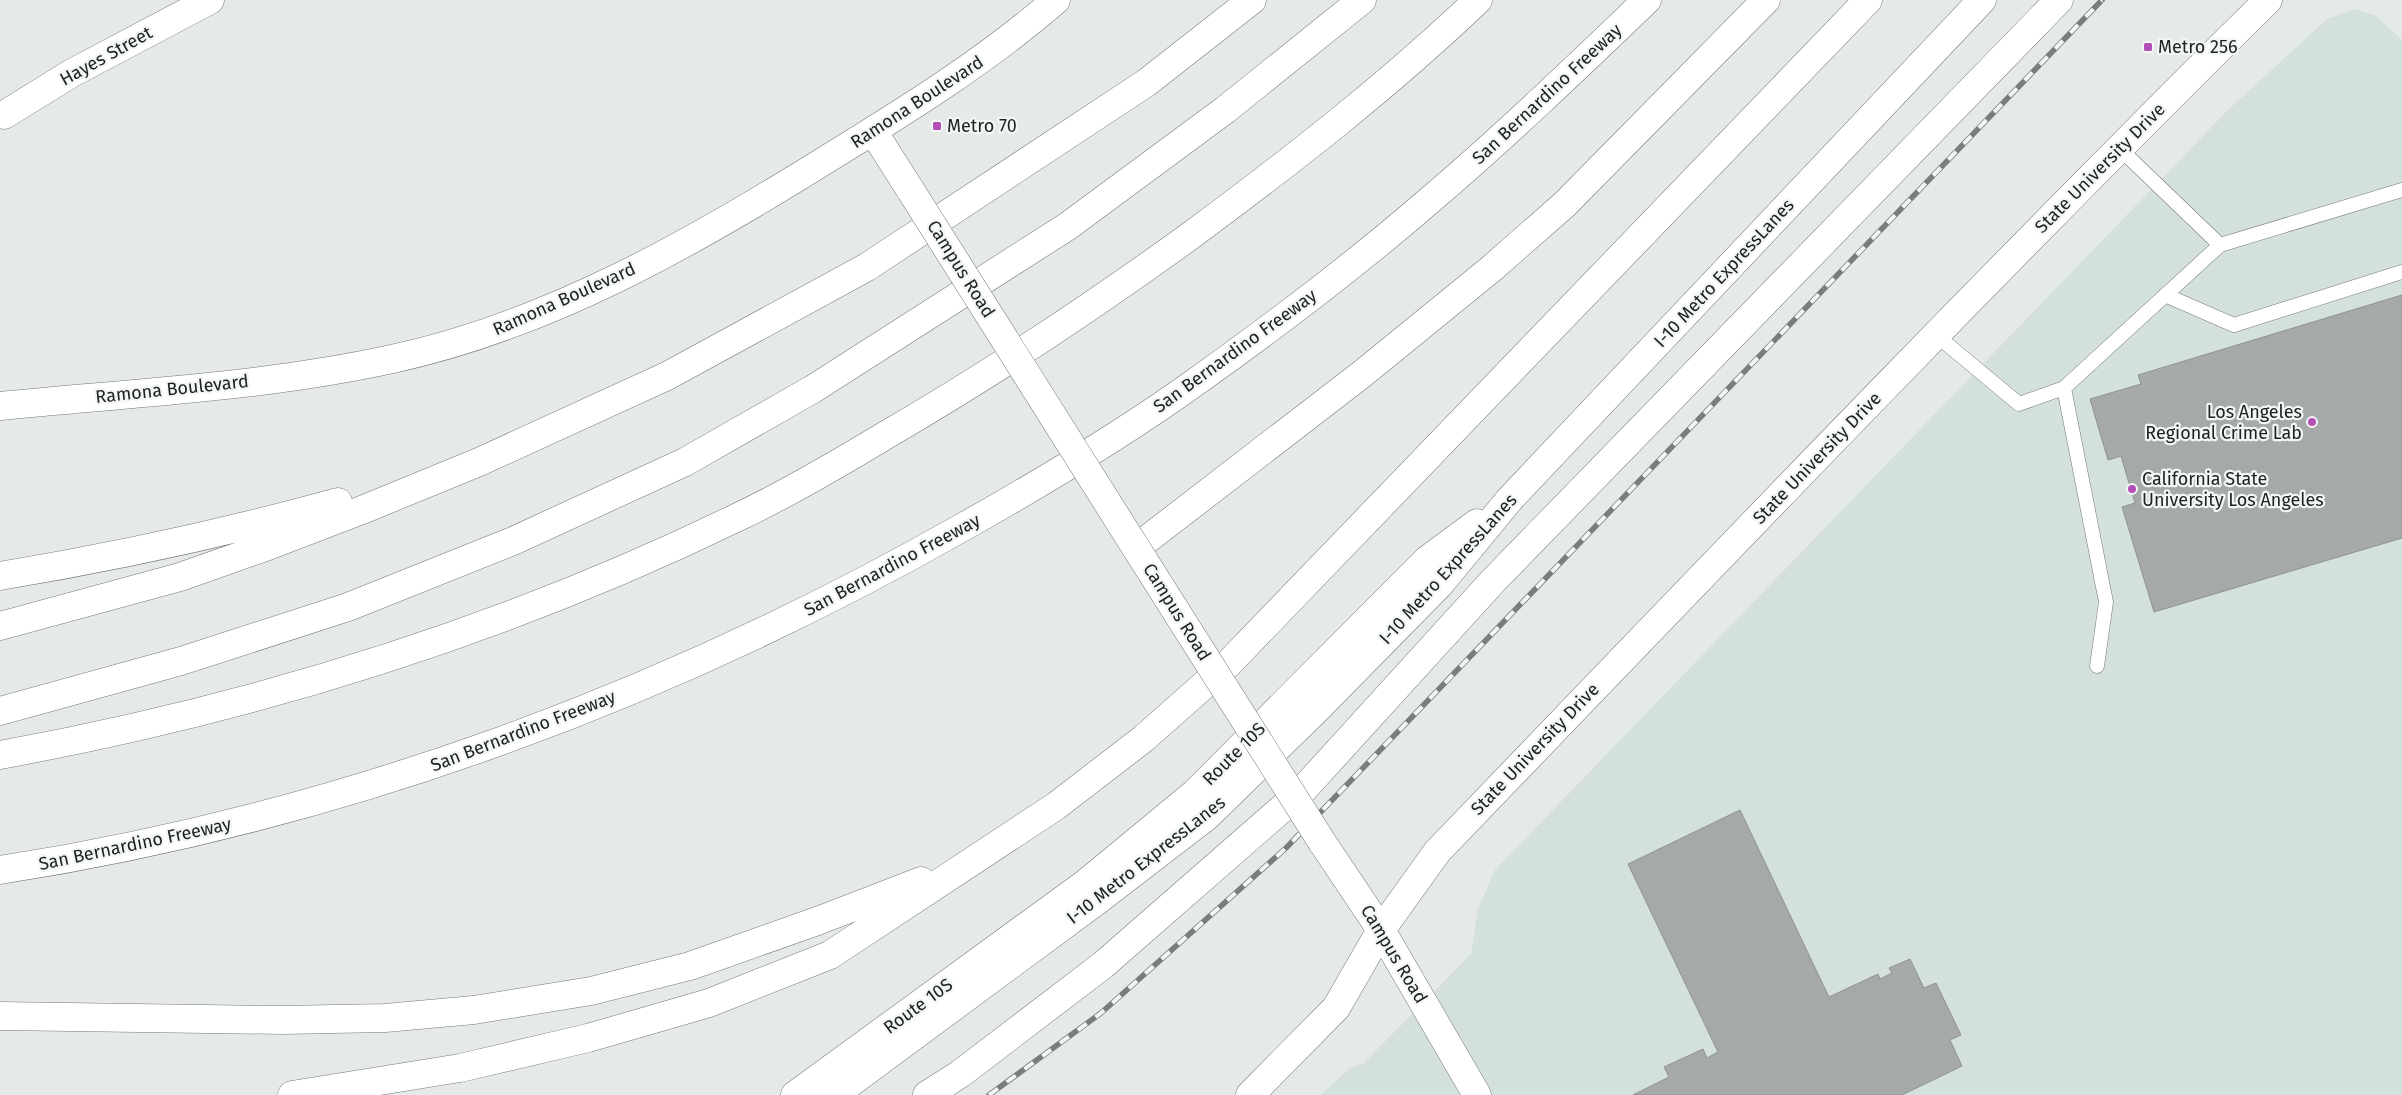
<svg xmlns="http://www.w3.org/2000/svg" width="2402" height="1095" font-family="'Fira Sans',sans-serif">
	<rect width="100%" height="100%" fill="#e5e9e8"/>
	<!-- built -->
	<path fill="#d3e0dc" d="M2355 9 2376 16 2402 40V1095H1321L1350 1068 1363 1064 1471 954 1478 909 1495 870 2229 109 2327 19Z"/>
	<!-- building -->
	<path fill="#a5a9a8" stroke="#8f9392" d="M2402 295V538L2154 612 2122 507 2135 503 2121 456 2108 460 2090 399 2141 384 2138 375Z
		M1740 810 1829 997 1878 974 1880 979 1892 973 1889 968 1910 959 1924 988 1936 983 1961 1035 1950 1040 1962 1066 1902 1095H1633L1669 1077 1664 1067 1703 1049 1707 1058 1718 1052 1628 864Z"/>
	<g fill="none" stroke-linecap="round" stroke-linejoin="round">
		<defs>
			<path id="lane" d="M2119 148 2220 245
				M2165 295 2234 325 2402 272
				M1936 335 2019 404 2064 388 2220 245 2402 190
				M2064 388 2106 602 2097 666"/>
			<path id="street" d="M4 115 72 73 210 0"/>
			<path id="secondary" d="M1322 842 1381 930 1477 1095
				M1381 930 1437 852C1712 566 1986 279 2268 0"/>
			<path id="primary" d="M873 131 911 191
				M0 406C130 393 264 387 392 359 550 325 696 241 832 156 910 108 987 60 1056 0"/>
			<path id="highway" d="M1136 548 1362 374 1491 269 1565 204 1766 0
				M0 576C114 557 226 533 338 502
				M0 626 180 577 268 546 362 510 479 462 667 376 867 267 1146 83 1252 0
				M0 711 181 661 348 607 513 541 685 462 813 389 1068 226 1225 110 1362 0
				M0 755C256 708 504 631 738 517 789 493 838 464 886 435 991 374 1092 307 1190 236 1290 162 1388 86 1478 0
				M0 870C340 817 664 697 963 527 1043 482 1122 435 1197 381 1277 324 1356 264 1430 200 1505 136 1576 68 1647 0
				M0 1016 282 1020 385 1018 474 1010 591 991 690 966 820 920 921 881
				M292 1095 460 1068 588 1038 709 1003 830 955 1056 806 1143 739 1229 663 1868 0
				M795 1095 1086 883 1195 793 1427 560 1477 523
				M834 1095 1098 900 1206 817 1316 710 1439 585 1510 499 1982 0
				M927 1095 960 1074 1103 965 1301 792 1493 581 2059 0
				M1250 1095 1336 1008 1381 930"/>
		</defs>
		<!-- lane casing -->
		<use href="#lane" stroke="#767978" stroke-width="15"/>
		<!-- street casing -->
		<use href="#street" stroke="#767978" stroke-width="29"/>
		<!-- secondary casing -->
		<use href="#secondary" stroke="#767978" stroke-width="29"/>
		<!-- primary casing -->
		<use href="#primary" stroke="#767978" stroke-width="29"/>
		<!-- highway casing -->
		<use href="#highway" stroke="#767978" stroke-width="29"/>
		<!-- lane -->
		<use href="#lane" stroke="#fff" stroke-width="14"/>
		<!-- street -->
		<use href="#street" stroke="#fff" stroke-width="28"/>
		<!-- secondary -->
		<use href="#secondary" stroke="#fff" stroke-width="28"/>
		<!-- primary -->
		<use href="#primary" stroke="#fff" stroke-width="28"/>
		<!-- highway -->
		<use href="#highway" stroke="#fff" stroke-width="28"/>
		<defs>
			<path id="rail" d="M989 1095 1101 1013 1286 848 2102 0"/>
		</defs>
		<!-- rail casing -->
		<use href="#rail" stroke="#7a7d7d" stroke-width="5.5"/>
		<!-- rail -->
		<use href="#rail" stroke="#f2f6f5" stroke-width="4" stroke-dasharray="11" stroke-linecap="butt"/>
		<defs>
			<path id="secondary-bridge" d="M1136 548 1322 842"/>
			<path id="primary-bridge" d="M911 191 1136 548"/>
		</defs>
		<!-- secondary-bridge casing -->
		<use href="#secondary-bridge" stroke="#767978" stroke-width="29" stroke-linecap="butt"/>
		<!-- primary-bridge casing -->
		<use href="#primary-bridge" stroke="#767978" stroke-width="29" stroke-linecap="butt"/>
		<!-- secondary-bridge -->
		<use href="#secondary-bridge" stroke="#fff" stroke-width="28"/>
		<!-- primary-bridge -->
		<use href="#primary-bridge" stroke="#fff" stroke-width="28"/>
	</g>
	<!-- markers -->
	<g fill="#b44fb5" stroke="#f2f6f5" stroke-width="2">
		<rect x="2143" y="42" width="10" height="10" rx="2.5"/>
		<rect x="932" y="121" width="10" height="10" rx="2.5"/>
		<circle cx="2312" cy="422" r="5"/>
		<circle cx="2132" cy="489" r="5"/>
	</g>
	<g text-anchor="middle" dominant-baseline="central" stroke-width="4.5" stroke-linejoin="round" paint-order="stroke">
		<!-- poi labels -->
		<g font-size="18" fill="#212323" stroke="#f2f6f5" text-anchor="start">
			<text x="2158" y="47">Metro 256</text>
			<text x="947" y="126">Metro 70</text>
			<text x="2302" y="412" text-anchor="end">Los Angeles<tspan x="2302" dy="21">Regional Crime Lab</tspan></text>
			<text x="2142" y="479">California State<tspan x="2142" dy="21">University Los Angeles</tspan></text>
		</g>
		<!-- street labels -->
		<g font-size="18" fill="#212323" stroke="#f2f6f5">
			<text transform="translate(106 56) rotate(-29)">Hayes Street</text>
			<text transform="translate(1547 94) rotate(-43)">San Bernardino Freeway</text>
			<text transform="translate(917 102) rotate(-33)">Ramona Boulevard</text>
			<text transform="translate(2100 168) rotate(-45)">State University Drive</text>
			<text transform="translate(961 269) rotate(58)">Campus Road</text>
			<text transform="translate(1724 273) rotate(-47)">I-10 Metro ExpressLanes</text>
			<text transform="translate(564 299) rotate(-24)">Ramona Boulevard</text>
			<text transform="translate(1235 351) rotate(-36)">San Bernardino Freeway</text>
			<text transform="translate(172 389) rotate(-6)">Ramona Boulevard</text>
			<text transform="translate(1817 458) rotate(-46)">State University Drive</text>
			<text transform="translate(892 565) rotate(-28)">San Bernardino Freeway</text>
			<text transform="translate(1448 569) rotate(-48)">I-10 Metro ExpressLanes</text>
			<text transform="translate(1177 612) rotate(58)">Campus Road</text>
			<text transform="translate(523 731) rotate(-21)">San Bernardino Freeway</text>
			<text transform="translate(1535 749) rotate(-46)">State University Drive</text>
			<text transform="translate(1234 754) rotate(-45)">Route 10S</text>
			<text transform="translate(135 844) rotate(-12)">San Bernardino Freeway</text>
			<text transform="translate(1146 860) rotate(-38)">I-10 Metro ExpressLanes</text>
			<text transform="translate(1394 954) rotate(59)">Campus Road</text>
			<text transform="translate(918 1006) rotate(-36)">Route 10S</text>
		</g>
	</g>
</svg>
